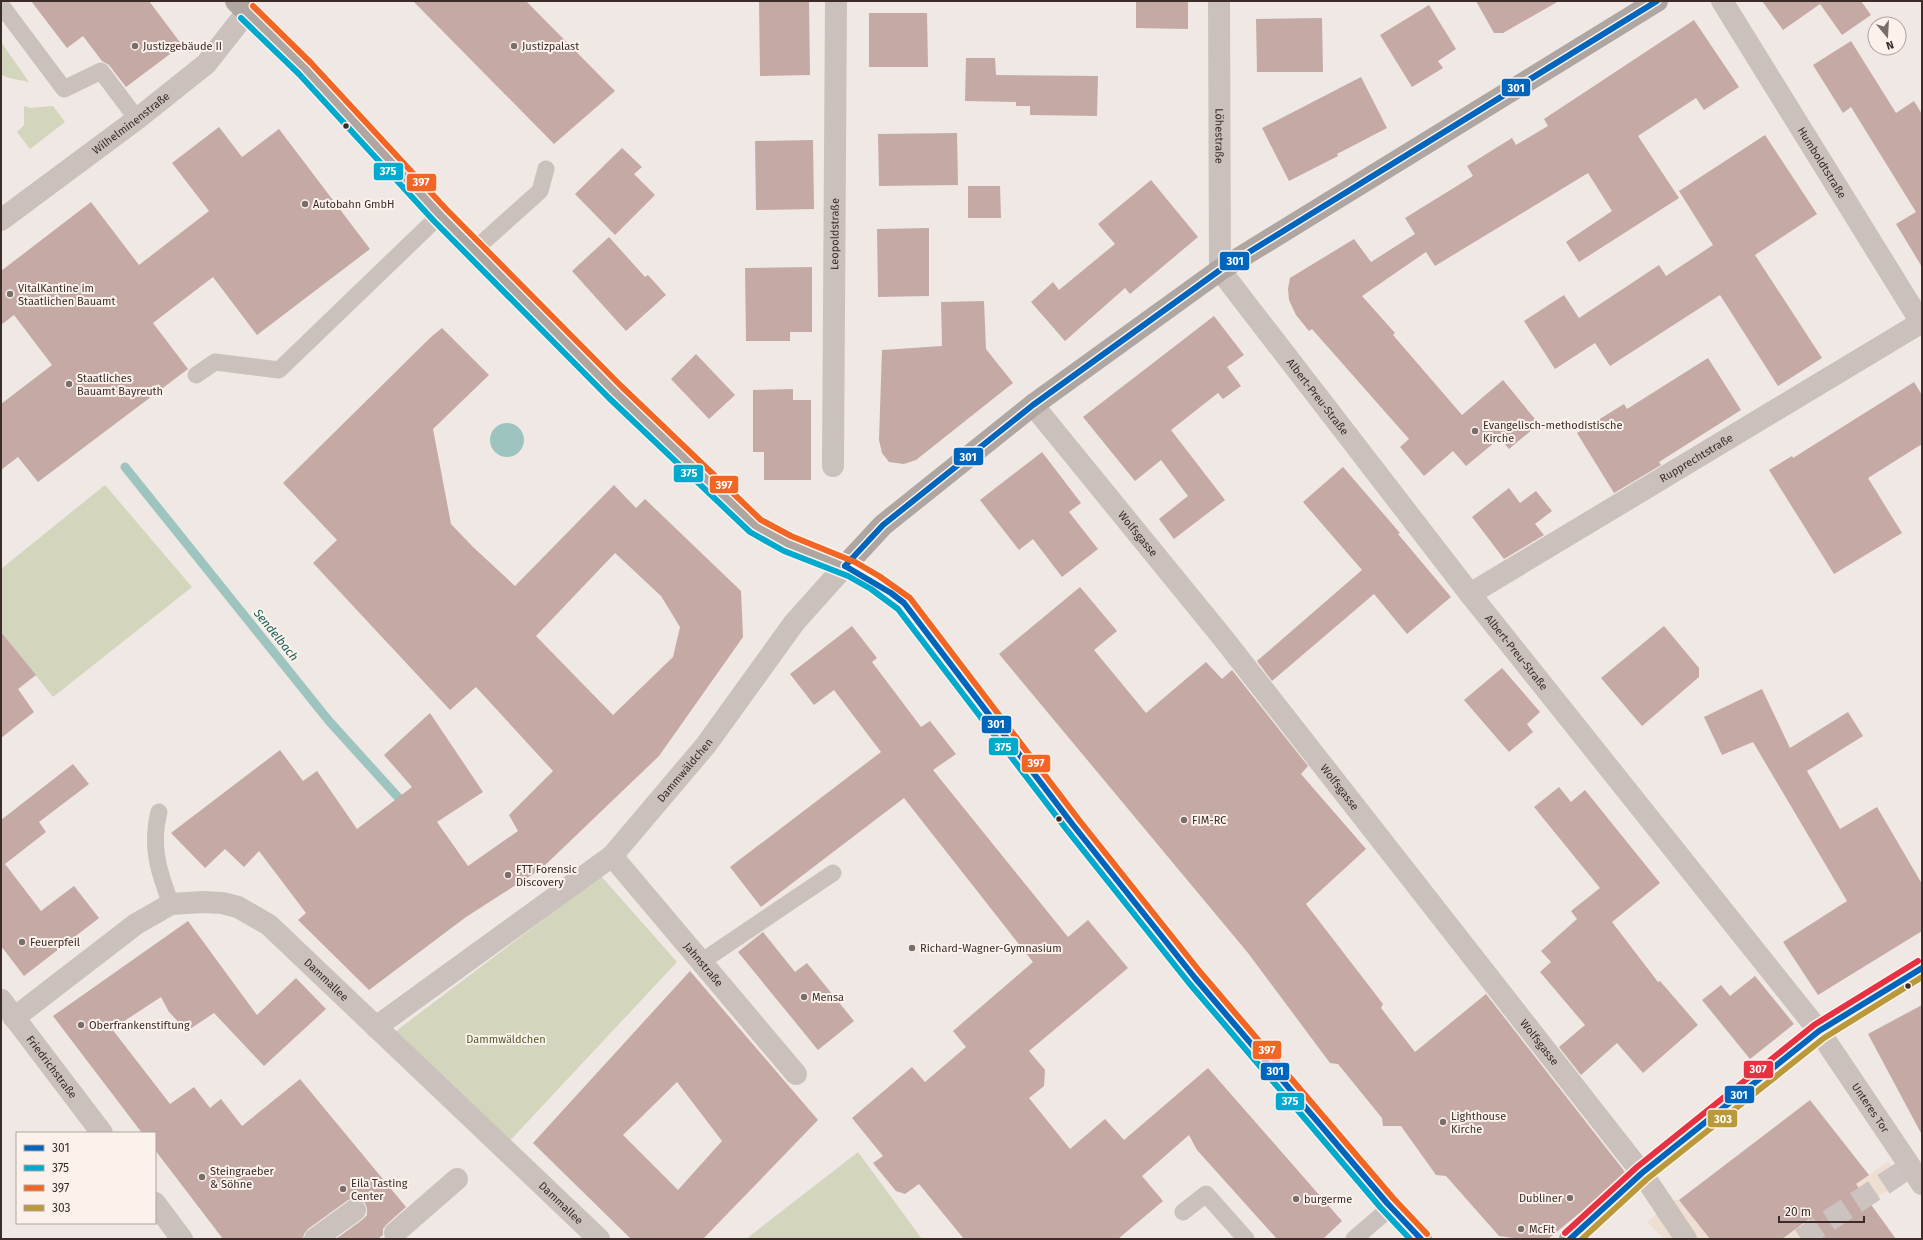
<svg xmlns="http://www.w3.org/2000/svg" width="1923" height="1240" viewBox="0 0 1923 1240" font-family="'Fira Sans',sans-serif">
<rect width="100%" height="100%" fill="#f0e8e4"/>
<g fill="#d4d5bd">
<polygon points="1,42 29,82 9,78 1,75"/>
<polygon points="24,106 30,108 53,106 65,122 30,149 17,132 24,125"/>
<polygon points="105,485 192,587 53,697 1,632 1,569"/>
<polygon points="601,876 677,962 506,1145 396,1031"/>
<polygon points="858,1152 922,1239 746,1239"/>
</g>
<g fill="#efded2">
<polygon points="1888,1161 1902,1184 1868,1201 1821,1235 1819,1239 1782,1239"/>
<polygon points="1674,1200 1679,1200 1710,1239 1664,1239 1647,1222"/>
</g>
<circle fill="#9dc4bf" cx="507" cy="440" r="17"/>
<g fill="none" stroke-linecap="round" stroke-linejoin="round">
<polyline stroke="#9dc4bf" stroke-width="9" points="125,467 329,721 406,806"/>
</g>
<g fill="#c5a9a4" fill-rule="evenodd">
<polygon points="31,1 149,1 182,45 126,87 109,65 102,61 83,36 67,48"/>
<polygon points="413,1 526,1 615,91 554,144"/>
<polygon points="759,1 809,1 810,75 760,76"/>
<polygon points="1136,1 1188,1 1188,29 1136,28"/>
<polygon points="1476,1 1559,1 1503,33 1494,33"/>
<polygon points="1762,1 1861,1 1871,15 1842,35 1820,4 1783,30"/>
<polygon points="1429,5 1456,49 1438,61 1443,68 1412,87 1380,35"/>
<polygon points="869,13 927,13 928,67 869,67"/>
<polygon points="1322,18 1323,72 1257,72 1256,19"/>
<polygon points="1694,20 1739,87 1704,110 1696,98 1638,136 1679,198 1579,262 1566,242 1612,211 1588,173 1435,266 1426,252 1362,296 1395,333 1393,335 1462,415 1503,380 1539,424 1509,449 1500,438 1466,466 1453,451 1424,476 1400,447 1409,439 1312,329 1309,331 1296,315 1289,300 1288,289 1290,278 1354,239 1371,262 1415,234 1405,218 1473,176 1467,166 1512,138 1516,145 1548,126 1544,119"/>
<polygon points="1851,41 1896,113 1914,101 1922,114 1922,267 1896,224 1916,212 1851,107 1843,113 1813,65"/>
<polygon points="966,58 995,58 996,75 1098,76 1097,116 1030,115 1030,106 1016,106 1016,102 965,101"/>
<polygon points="1361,77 1387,128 1337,154 1338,156 1289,181 1262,128"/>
<polygon points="219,127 242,157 279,129 370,249 257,335 213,277 153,323 188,369 38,482 18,457 1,470 1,404 52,365 14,315 1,325 1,271 91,202 139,265 209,211 172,163"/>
<polygon points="957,133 958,185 879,186 878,134"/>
<polygon points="1765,135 1817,214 1755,255 1822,358 1778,386 1720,295 1610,366 1595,343 1555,369 1524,321 1564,295 1579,318 1659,265 1666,276 1713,245 1679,191"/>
<polygon points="813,140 814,209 756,210 755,141"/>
<polygon points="622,148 642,167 634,174 655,195 615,235 575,194"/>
<polygon points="1151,180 1198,237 1130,294 1125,288 1065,341 1031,302 1053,282 1059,290 1115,244 1098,224"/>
<polygon points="968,186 1000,186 1001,218 968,218"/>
<polygon points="929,228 929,296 878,297 877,229"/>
<polygon points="609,237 645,277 648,275 666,295 626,331 572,271"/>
<polygon points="812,267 812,332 790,332 790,341 746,341 745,268"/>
<polygon points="984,301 986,349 1013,383 916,460 904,464 889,462 882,453 879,440 882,350 942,346 941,302"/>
<polygon points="1214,316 1244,355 1227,367 1241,386 1223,399 1218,393 1171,430 1225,500 1174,539 1159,519 1188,496 1161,460 1135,481 1083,417"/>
<path d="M442,328L489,375L433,429L451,524L473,547L515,586L614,485L636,508L645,499L741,591L743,637L659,756L541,869L466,917L369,990L298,920L306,913L259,851L244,867L225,849L205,868L171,833L280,750L303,781L317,771L357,829L412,787L384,755L430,713L483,792L437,822L468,866L518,831L509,815L553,771L476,687L450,710L313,563L337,540L283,483L431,337ZM615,553L661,596L680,627L673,657L613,715L536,636Z"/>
<polygon points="696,354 735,395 709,419 671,379"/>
<polygon points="1708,358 1741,410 1659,462 1661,465 1614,493 1577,433 1624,404 1627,409"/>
<polygon points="1914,382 1922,395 1922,444 1868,478 1902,533 1834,574 1769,470 1792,456 1793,458"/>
<polygon points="793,389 793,400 811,400 811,480 764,480 764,452 753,452 753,390"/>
<polygon points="1042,452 1081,503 1069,512 1098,549 1062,577 1033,539 1019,550 980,500"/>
<polygon points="1343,467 1400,533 1398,534 1451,597 1407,634 1374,594 1272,681 1257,661 1362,570 1303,502"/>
<polygon points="1509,488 1520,503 1536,491 1552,511 1535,524 1544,535 1504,559 1472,517"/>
<polygon points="1080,587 1117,631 1094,650 1146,713 1206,662 1222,679 1232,670 1308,766 1301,774 1366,849 1306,904 1383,1004 1381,1008 1415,1052 1486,994 1625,1172 1582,1211 1548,1239 1521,1239 1499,1236 1446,1176 1436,1175 1401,1126 1383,1126 1382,1118 1338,1064 1330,1063 1248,953 999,654"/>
<polygon points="852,626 877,658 872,662 921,727 930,721 956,754 933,770 1068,937 1088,920 1128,968 1029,1051 1045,1070 1044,1086 1029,1098 1070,1149 1105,1119 1124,1140 1208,1068 1342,1221 1323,1239 1277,1239 1197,1150 1189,1135 1142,1176 1163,1201 1118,1239 964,1239 919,1184 905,1194 896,1191 873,1163 883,1156 852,1118 912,1067 925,1082 966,1047 953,1031 1033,962 904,798 761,907 730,867 881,752 834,690 814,705 790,674"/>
<polygon points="1664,626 1699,668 1699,677 1642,726 1601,678"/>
<polygon points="1,632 36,675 18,689 34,712 1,738"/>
<polygon points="1502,668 1540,712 1527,724 1533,732 1509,752 1464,700"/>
<polygon points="1762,689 1790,748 1848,712 1863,736 1807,771 1840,829 1877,807 1922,884 1922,931 1818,995 1783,942 1847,901 1753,742 1722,755 1704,717"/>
<polygon points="73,764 89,784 39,822 46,832 5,864 41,911 74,886 99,918 24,976 1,946 1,820"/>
<polygon points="1559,787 1571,802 1585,790 1660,883 1612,922 1658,982 1660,981 1698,1025 1643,1073 1617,1043 1581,1075 1559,1047 1585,1025 1540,972 1551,962 1541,951 1577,919 1571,911 1600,888 1534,807"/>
<polygon points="188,921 257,1015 296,978 326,1009 264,1066 214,1013 187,1031 169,1012 161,997 112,1029 170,1104 194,1087 210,1108 221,1099 242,1126 300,1079 406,1207 387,1224 383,1229 383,1235 378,1239 336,1239 362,1220 367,1215 367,1208 365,1203 360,1199 354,1198 348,1200 308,1229 304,1234 303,1239 223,1239 155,1150 155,1133 142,1133 53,1016"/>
<polygon points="763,932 795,972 807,963 854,1021 818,1050 738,952"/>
<path d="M690,971L818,1120L703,1239H631L533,1143ZM677,1082L722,1141L678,1190L623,1135Z"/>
<polygon points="1755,976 1794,1024 1750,1059 1702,1000 1721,985 1730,996"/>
<polygon points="1922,1005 1922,1135 1868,1034"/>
<polygon points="1810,1100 1869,1175 1856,1184 1896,1239 1823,1239 1809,1219 1782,1239 1710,1239 1679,1200"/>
</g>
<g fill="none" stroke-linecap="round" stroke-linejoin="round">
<polyline stroke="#ccc2bf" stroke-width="22" stroke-dasharray="22 11" stroke-linecap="butt" points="1801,1239 1911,1166"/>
<g stroke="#cac1bc" stroke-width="17">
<polyline points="1,5 64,89 101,71 137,119"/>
<polyline points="474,250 540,191 546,169"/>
<polyline points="196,375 215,362 279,370 440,215"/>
<path d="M159,812C150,846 159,873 171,904"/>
<polyline points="701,962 833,873"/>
<polyline points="1183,1212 1206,1194 1246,1239"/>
<polyline points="1354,1239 1391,1207"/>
</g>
<g stroke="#cac1bc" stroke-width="22">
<path id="s1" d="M1219,1L1220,270L1470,594L1819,1031L1922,1184"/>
<path id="s2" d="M1722,1L1922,324"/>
<path id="s3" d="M1,220L137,119L206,64L247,12"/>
<path id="s4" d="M1033,405L1223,638L1642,1173L1686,1239"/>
<path id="s5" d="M833,466L836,1"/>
<path id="s6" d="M1470,594L1922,322"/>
<path id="s7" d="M612,856L796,1074"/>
<path id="s8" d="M1,1000L102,1133"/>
<path id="s9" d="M14,1018L136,924L171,904L203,902L222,903L238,907L269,925L599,1239"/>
<path id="s10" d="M376,1027L612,856L706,745L794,623L845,566"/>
<polyline points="155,1203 182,1239"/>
<polyline points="395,1233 457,1179"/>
<polyline points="315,1239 355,1210"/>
</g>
<g stroke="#afa5a1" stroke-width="22">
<path d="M236,1L305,68L440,215L615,392L756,526C782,545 814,553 843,565C865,575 886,589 904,603L1073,825L1195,978L1387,1203L1421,1239"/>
<polyline points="845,566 883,525 1033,405 1220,270 1657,1"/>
<polyline points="1570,1239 1642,1173 1819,1031 1922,968"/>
</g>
<defs>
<g id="bus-1">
<polyline points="845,566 883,525 1033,405 1220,270 1657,1"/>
<polyline points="845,566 891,593 904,603 1073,825 1195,978 1387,1203 1421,1239"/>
<polyline points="1570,1239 1642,1173 1819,1031 1922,968"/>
</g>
<polyline id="bus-2" points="241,18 299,74 434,221 609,398 750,532 784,551 848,576 871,589 898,609 1067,830 1189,983 1381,1208 1410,1239"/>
<polyline id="bus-3" points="253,6 311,63 446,209 621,386 761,520 791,536 855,562 879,576 910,598 1079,820 1201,973 1393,1198 1427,1234"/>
<polyline id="bus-4" points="1582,1239 1647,1179 1824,1038 1922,977"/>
<polyline id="bus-5" points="1565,1233 1637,1167 1814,1025 1918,961"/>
</defs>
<use href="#bus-1" stroke="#fcf2ec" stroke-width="9"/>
<use href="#bus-2" stroke="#fcf2ec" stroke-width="9"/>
<use href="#bus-3" stroke="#fcf2ec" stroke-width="9"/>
<use href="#bus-4" stroke="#fcf2ec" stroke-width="9"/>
<use href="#bus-5" stroke="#fcf2ec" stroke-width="9"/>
<use href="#bus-1" stroke="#0065bd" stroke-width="6"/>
<use href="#bus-2" stroke="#00a9ce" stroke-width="6"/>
<use href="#bus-3" stroke="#f26522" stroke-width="6"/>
<use href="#bus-4" stroke="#ba993b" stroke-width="6"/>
<use href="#bus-5" stroke="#e63143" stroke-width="6"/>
</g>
<g fill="#7a6e6a" stroke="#fcf2ec" stroke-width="1.5">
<circle cx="135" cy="46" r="4"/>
<circle cx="514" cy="46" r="4"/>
<circle cx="305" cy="204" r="4"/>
<circle cx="10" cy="294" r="4"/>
<circle cx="69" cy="384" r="4"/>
<circle cx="1475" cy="431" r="4"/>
<circle cx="1184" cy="820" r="4"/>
<circle cx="508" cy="875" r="4"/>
<circle cx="22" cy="942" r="4"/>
<circle cx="912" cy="948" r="4"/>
<circle cx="804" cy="997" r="4"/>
<circle cx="81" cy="1025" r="4"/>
<circle cx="1443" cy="1122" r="4"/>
<circle cx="202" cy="1177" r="4"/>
<circle cx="343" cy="1189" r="4"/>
<circle cx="1570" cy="1198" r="4"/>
<circle cx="1296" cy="1199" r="4"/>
<circle cx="1521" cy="1229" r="4"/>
</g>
<g fill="#3b2c29" stroke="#fcf2ec" stroke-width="1.5">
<circle cx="346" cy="126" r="3.5"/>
<circle cx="1059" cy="819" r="3.5"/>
<circle cx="1908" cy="986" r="3.5"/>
</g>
<g text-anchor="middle" stroke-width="4" stroke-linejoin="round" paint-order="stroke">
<g font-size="11" fill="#3b2c29" stroke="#fcf2ec" text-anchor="start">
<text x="143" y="50">Justizgebäude II</text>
<text x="522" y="50">Justizpalast</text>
<text x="313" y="208">Autobahn GmbH</text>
<text x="18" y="292">VitalKantine im<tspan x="18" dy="13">Staatlichen Bauamt</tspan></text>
<text x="77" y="382">Staatliches<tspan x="77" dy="13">Bauamt Bayreuth</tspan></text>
<text x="1483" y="429">Evangelisch-methodistische<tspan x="1483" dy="13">Kirche</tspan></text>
<text x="1192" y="824">FIM-RC</text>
<text x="516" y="873">FTT Forensic<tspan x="516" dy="13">Discovery</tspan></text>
<text x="30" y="946">Feuerpfeil</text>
<text x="920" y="952">Richard-Wagner-Gymnasium</text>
<text x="812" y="1001">Mensa</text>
<text x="89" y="1029">Oberfrankenstiftung</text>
<text x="1451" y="1120">Lighthouse<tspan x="1451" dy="13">Kirche</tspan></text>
<text x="210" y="1175">Steingraeber<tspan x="210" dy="13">&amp; Söhne</tspan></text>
<text x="351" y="1187">Eila Tasting<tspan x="351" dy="13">Center</tspan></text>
<text x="1562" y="1202" text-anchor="end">Dubliner</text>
<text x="1304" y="1203">burgerme</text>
<text x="1529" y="1233">McFit</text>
</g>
<g font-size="11" fill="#3b2c29" stroke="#fcf2ec">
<text dy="4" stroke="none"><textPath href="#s3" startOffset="162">Wilhelminenstraße</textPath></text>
<text dy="4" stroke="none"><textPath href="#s1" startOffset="135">Löhestraße</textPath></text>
<text dy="4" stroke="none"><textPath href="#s2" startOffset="190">Humboldtstraße</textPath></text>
<text dy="4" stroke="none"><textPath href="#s5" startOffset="232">Leopoldstraße</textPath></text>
<text dy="4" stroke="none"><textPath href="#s1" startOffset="429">Albert-Preu-Straße</textPath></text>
<text dy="4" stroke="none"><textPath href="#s6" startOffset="264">Rupprechtstraße</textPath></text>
<text dy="4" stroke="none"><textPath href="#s4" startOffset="166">Wolfsgasse</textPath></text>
<text dy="4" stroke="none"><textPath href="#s1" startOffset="753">Albert-Preu-Straße</textPath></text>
<text dy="4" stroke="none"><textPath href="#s10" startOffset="404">Dammwäldchen</textPath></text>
<text dy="4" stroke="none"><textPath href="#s4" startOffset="490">Wolfsgasse</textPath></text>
<text dy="4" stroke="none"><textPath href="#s7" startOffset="142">Jahnstraße</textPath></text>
<text dy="4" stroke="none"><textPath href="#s9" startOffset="377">Dammallee</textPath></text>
<text dy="4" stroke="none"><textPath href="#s4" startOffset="814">Wolfsgasse</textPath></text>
<text dy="4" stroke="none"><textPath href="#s8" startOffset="84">Friedrichstraße</textPath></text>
<text dy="4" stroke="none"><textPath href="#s1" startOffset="1330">Unteres Tor</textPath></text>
<text dy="4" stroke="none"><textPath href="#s9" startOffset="701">Dammallee</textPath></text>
</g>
<g font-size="11" fill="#515c2a" stroke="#fcf2ec">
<text x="506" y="1043">Dammwäldchen</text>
</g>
<g font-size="12" font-style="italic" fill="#1a615c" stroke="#fcf2ec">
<text transform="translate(276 635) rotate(51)" y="4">Sendelbach</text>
</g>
</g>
<g stroke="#fcf2ec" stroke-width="1.5">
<rect x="1501" y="78" width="30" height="19" rx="4" fill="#0065bd"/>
<rect x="373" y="162" width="31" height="19" rx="4" fill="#00a9ce"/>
<rect x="406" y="173" width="31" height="19" rx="4" fill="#f26522"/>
<rect x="1219" y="251" width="31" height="20" rx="4" fill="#0065bd"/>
<rect x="953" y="447" width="31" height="19" rx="4" fill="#0065bd"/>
<rect x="673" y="464" width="31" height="19" rx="4" fill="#00a9ce"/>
<rect x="709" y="475" width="30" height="19" rx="4" fill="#f26522"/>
<rect x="981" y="715" width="31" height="19" rx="4" fill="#0065bd"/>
<rect x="988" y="737" width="31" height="19" rx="4" fill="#00a9ce"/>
<rect x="1021" y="754" width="30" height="19" rx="4" fill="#f26522"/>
<rect x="1252" y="1040" width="30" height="20" rx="4" fill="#f26522"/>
<rect x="1743" y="1060" width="31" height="19" rx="4" fill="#e63143"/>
<rect x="1260" y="1062" width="30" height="19" rx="4" fill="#0065bd"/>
<rect x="1724" y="1085" width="31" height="19" rx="4" fill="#0065bd"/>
<rect x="1275" y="1092" width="30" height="19" rx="4" fill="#00a9ce"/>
<rect x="1707" y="1109" width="31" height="19" rx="4" fill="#ba993b"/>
</g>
<g font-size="11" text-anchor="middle" font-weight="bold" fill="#fff">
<text x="1516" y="92">301</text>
<text x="388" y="175">375</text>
<text x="421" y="186">397</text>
<text x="1235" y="265">301</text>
<text x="968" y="461">301</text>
<text x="689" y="477">375</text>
<text x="724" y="489">397</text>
<text x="996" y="728">301</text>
<text x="1003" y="751">375</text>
<text x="1036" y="767">397</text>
<text x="1267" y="1054">397</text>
<text x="1758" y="1073">307</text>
<text x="1275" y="1075">301</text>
<text x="1739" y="1099">301</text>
<text x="1290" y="1105">375</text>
<text x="1723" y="1123">303</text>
</g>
<rect width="1923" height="1240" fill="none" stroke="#3b2c29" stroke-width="4"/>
<rect x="16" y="1132" width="140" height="92" fill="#fcf2ec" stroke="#afa39e"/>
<rect x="24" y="1145" width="20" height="6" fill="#0065bd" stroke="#afa39e"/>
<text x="52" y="1152" font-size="12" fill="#3b2c29">301</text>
<rect x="24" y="1165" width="20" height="6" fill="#00a9ce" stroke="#afa39e"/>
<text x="52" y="1172" font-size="12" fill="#3b2c29">375</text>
<rect x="24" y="1185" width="20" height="6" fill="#f26522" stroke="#afa39e"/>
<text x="52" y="1192" font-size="12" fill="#3b2c29">397</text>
<rect x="24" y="1205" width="20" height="6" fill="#ba993b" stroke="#afa39e"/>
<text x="52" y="1212" font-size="12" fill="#3b2c29">303</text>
<g transform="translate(1887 36) rotate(162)"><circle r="19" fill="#fcf2ec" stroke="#afa39e"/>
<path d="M0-3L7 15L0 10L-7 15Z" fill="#7a6e6a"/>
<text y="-6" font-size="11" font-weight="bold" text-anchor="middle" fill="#3b2c29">N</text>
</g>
<path d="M1779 1216v6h85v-6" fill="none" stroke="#3b2c29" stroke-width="2"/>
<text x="1785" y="1216" font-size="12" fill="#3b2c29" stroke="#fcf2ec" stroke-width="3" paint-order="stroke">20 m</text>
</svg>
